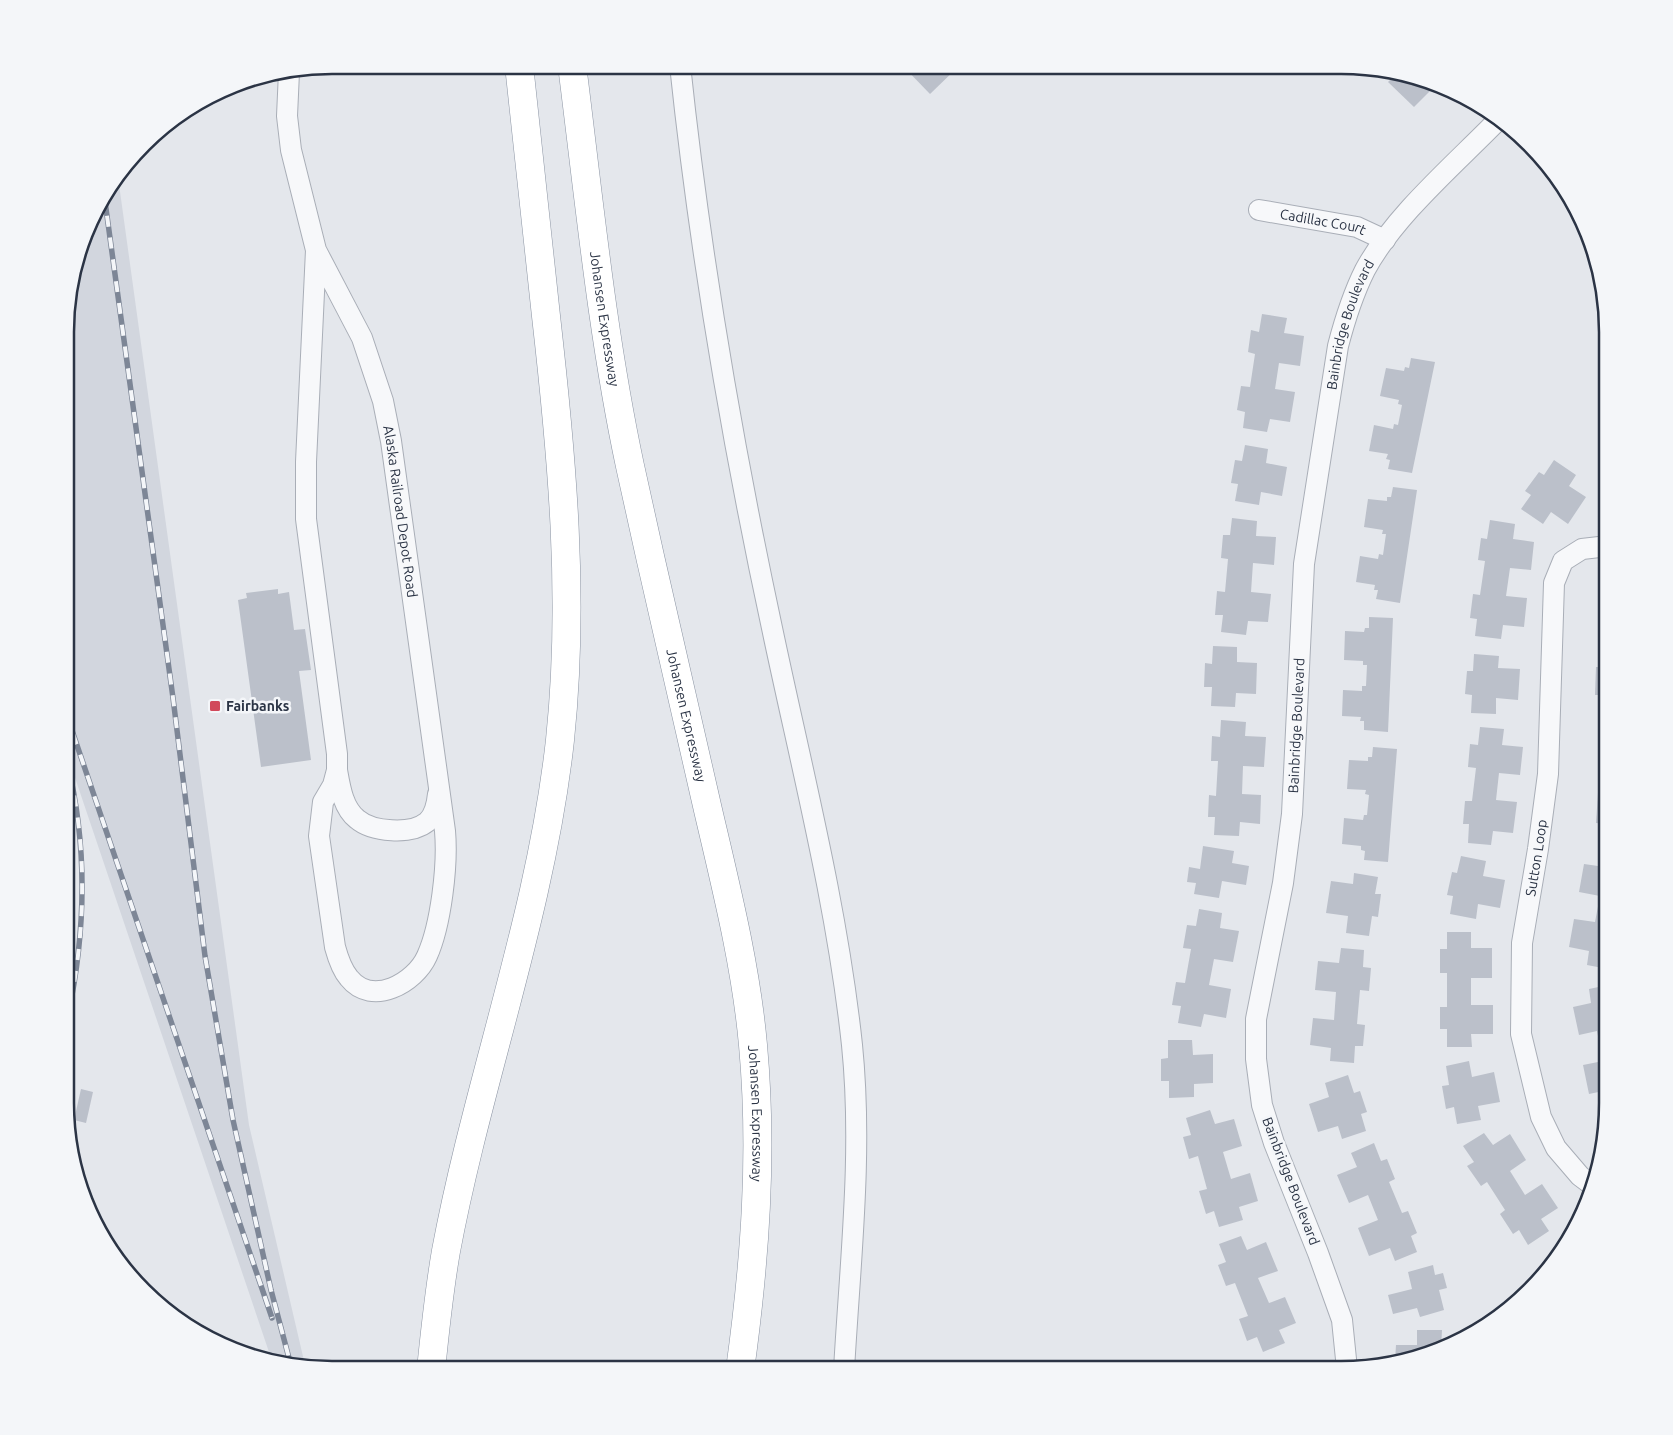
<svg xmlns="http://www.w3.org/2000/svg" width="1673" height="1435" viewBox="0 0 1673 1435" font-family="Ubuntu,sans-serif">
<rect width="100%" height="100%" fill="#e4e7ec"/>
<polygon fill="#d2d6de" points="118,177 249,1125 305,1365 271,1358 66,751 67,296 101,198"/>
<g fill="#bbc0ca">
<polygon points="902,65 960,65 930,94"/>
<polygon points="1396,74 1422,80 1437,84 1414,107 1388,82"/>
<polygon points="1262,314 1287,318 1284,333 1304,336 1300,366 1279,363 1275,389 1295,392 1290,422 1270,419 1267,432 1243,428 1245,412 1237,410 1241,386 1250,387 1255,354 1248,352 1251,330 1259,332"/>
<polygon points="1411,358 1435,362 1412,473 1388,469 1390,460 1386,459 1388,454 1369,451 1374,425 1393,429 1394,424 1398,425 1402,405 1398,404 1399,400 1380,396 1386,368 1404,371 1405,367 1409,368"/>
<polygon points="1245,445 1268,449 1266,463 1287,467 1282,496 1261,492 1259,505 1235,501 1238,484 1231,483 1235,460 1242,461"/>
<polygon points="1554,460 1576,475 1569,486 1586,497 1568,524 1551,512 1543,524 1521,509 1531,495 1525,491 1539,472 1544,475"/>
<polygon points="1393,487 1417,490 1400,603 1376,599 1378,590 1374,590 1375,585 1356,582 1360,556 1378,559 1379,554 1383,555 1386,534 1382,534 1383,530 1364,527 1368,499 1387,501 1387,497 1391,497"/>
<polygon points="1232,518 1257,521 1256,536 1276,537 1274,565 1253,563 1251,592 1271,594 1268,622 1248,621 1246,635 1221,632 1223,615 1215,615 1217,591 1225,592 1228,559 1221,558 1223,535 1230,535"/>
<polygon points="1490,520 1515,524 1513,539 1534,542 1531,570 1510,568 1506,596 1527,598 1524,627 1503,625 1501,639 1475,636 1477,619 1470,618 1473,594 1480,595 1485,561 1478,560 1481,538 1487,539"/>
<polygon points="278,589 278,594 289,592 294,630 305,629 311,670 299,671 311,760 261,767 238,600 247,598 246,593"/>
<polygon points="1599,610 1608,610 1608,639 1598,638"/>
<polygon points="1369,617 1393,618 1388,732 1364,730 1364,721 1360,721 1361,717 1342,716 1343,690 1362,691 1362,686 1366,686 1367,665 1363,665 1363,661 1344,660 1345,631 1364,632 1365,628 1369,628"/>
<polygon points="1213,646 1237,647 1237,662 1257,663 1256,694 1236,693 1235,707 1211,706 1212,687 1204,687 1205,663 1212,664"/>
<polygon points="1474,654 1499,656 1498,668 1520,669 1518,700 1496,698 1496,714 1471,713 1472,695 1465,694 1467,671 1473,671"/>
<polygon points="1596,667 1608,667 1608,695 1595,695"/>
<polygon points="1221,720 1246,722 1245,736 1266,737 1264,767 1243,766 1242,794 1261,795 1260,824 1240,822 1239,836 1214,835 1215,817 1208,817 1209,795 1216,796 1218,761 1211,761 1212,736 1220,737"/>
<polygon points="1480,727 1504,729 1502,745 1523,747 1520,775 1499,773 1496,800 1517,802 1513,833 1493,831 1491,845 1468,843 1469,824 1463,824 1465,801 1472,801 1476,768 1468,767 1470,744 1478,745"/>
<polygon points="1602,735 1608,736 1608,767 1600,766"/>
<polygon points="1373,747 1397,749 1388,862 1364,860 1365,851 1361,850 1361,846 1342,844 1344,818 1363,820 1364,815 1367,815 1369,795 1365,794 1366,790 1347,789 1349,760 1368,761 1368,757 1372,757"/>
<polygon points="1598,793 1608,794 1608,824 1596,823"/>
<polygon points="1203,846 1234,851 1232,863 1249,866 1246,885 1222,881 1219,898 1194,894 1196,883 1187,882 1189,867 1200,869"/>
<polygon points="1461,856 1486,861 1483,876 1505,880 1500,908 1478,904 1476,919 1450,914 1453,896 1447,895 1452,872 1457,873"/>
<polygon points="1608,858 1608,969 1587,965 1589,951 1569,947 1574,919 1595,922 1600,896 1579,892 1584,864 1605,867"/>
<polygon points="1354,873 1378,877 1375,894 1381,894 1378,917 1372,916 1369,936 1346,933 1348,916 1326,913 1331,881 1353,884"/>
<polygon points="1199,909 1222,913 1220,928 1239,931 1233,962 1214,959 1209,985 1231,989 1226,1018 1204,1014 1201,1027 1178,1023 1181,1006 1172,1005 1176,982 1185,983 1191,949 1183,948 1187,925 1196,926"/>
<polygon points="1447,932 1471,932 1471,948 1492,948 1492,978 1471,978 1471,1005 1493,1005 1493,1034 1471,1034 1472,1047 1447,1047 1447,1029 1440,1029 1440,1007 1447,1007 1447,973 1440,973 1440,949 1447,949"/>
<polygon points="1341,948 1364,950 1363,967 1371,968 1369,991 1360,990 1357,1024 1365,1025 1363,1046 1355,1046 1354,1063 1330,1061 1331,1048 1310,1045 1313,1018 1334,1020 1336,992 1315,990 1318,961 1339,963"/>
<polygon points="1608,985 1608,1090 1589,1094 1583,1065 1603,1061 1597,1031 1579,1035 1573,1007 1591,1003 1589,989"/>
<polygon points="1168,1040 1192,1040 1193,1055 1213,1054 1213,1083 1194,1084 1194,1097 1169,1098 1169,1081 1161,1081 1161,1059 1168,1058"/>
<polygon points="1469,1061 1472,1077 1494,1072 1500,1102 1478,1106 1481,1120 1457,1124 1454,1107 1446,1109 1442,1086 1449,1085 1446,1066"/>
<polygon points="1348,1075 1354,1093 1360,1091 1367,1112 1361,1114 1366,1131 1342,1139 1338,1126 1318,1132 1309,1104 1329,1097 1325,1083"/>
<polygon points="81,1089 93,1092 86,1123 74,1120"/>
<polygon points="1210,1110 1215,1124 1234,1119 1242,1146 1223,1152 1231,1179 1250,1173 1258,1201 1239,1207 1243,1220 1219,1227 1214,1211 1206,1214 1199,1191 1207,1189 1198,1156 1189,1159 1183,1137 1191,1135 1186,1118"/>
<polygon points="1484,1133 1493,1145 1510,1134 1526,1160 1510,1171 1525,1195 1542,1184 1558,1208 1541,1219 1549,1231 1528,1245 1519,1230 1513,1234 1500,1214 1505,1210 1487,1182 1481,1186 1467,1166 1474,1162 1463,1146"/>
<polygon points="1374,1143 1381,1161 1387,1159 1395,1179 1389,1182 1402,1213 1408,1211 1417,1233 1411,1236 1417,1252 1395,1261 1390,1248 1369,1256 1358,1228 1378,1220 1368,1195 1349,1203 1337,1175 1357,1167 1351,1153"/>
<polygon points="1241,1236 1247,1250 1266,1242 1278,1271 1258,1278 1269,1303 1285,1297 1296,1323 1279,1330 1285,1343 1263,1352 1257,1337 1247,1341 1239,1319 1248,1316 1235,1283 1226,1286 1218,1265 1226,1262 1219,1244"/>
<polygon points="1433,1265 1435,1275 1443,1273 1447,1288 1439,1290 1444,1310 1420,1317 1417,1308 1393,1314 1388,1295 1412,1289 1408,1272"/>
<polygon points="1417,1330 1442,1330 1441,1349 1445,1349 1395,1361 1396,1345 1417,1345"/>
<polygon points="1264,1365 1288,1365 1288,1369 1263,1369"/>
</g>
<g fill="none" stroke-linecap="round" stroke-linejoin="round">
<defs>
<g id="street">
<path d="M680,65C700,254 732,442 772,628C801,766 837,904 852,1045C863,1152 850,1262 844,1370"/>
<path id="s1" d="M289,72L287,116L291,150L316,250L362,338L383,401L391,441L445,831C448,865 441,925 427,956C415,983 372,1007 349,978C342,970 338,958 335,947L319,836L323,802L333,785L337,770V754L306,519V462L316,250"/>
<path id="s2" d="M1259,210L1357,227L1385,240"/>
<path d="M337,770C340,787 343,808 357,819C372,832 411,835 427,822C435,815 437,804 438,794"/>
<path id="s3" d="M1592,1185L1580,1176L1556,1148L1541,1117L1521,1034L1522,943L1538,849L1548,774L1554,583L1563,561L1582,549L1608,546"/>
<path id="s4" d="M1347,1369L1342,1320L1318,1253L1274,1143L1262,1105L1256,1059V1019L1283,883L1292,814L1304,564L1338,346C1345,319 1353,294 1365,270C1394,216 1454,165 1497,121"/>
</g>
<g id="highway">
<path id="s5" d="M572,65C589,199 602,335 630,466C655,581 682,696 708,810C726,887 746,966 753,1045C763,1154 755,1261 740,1370"/>
<path d="M431,1370C435,1330 439,1291 446,1251C478,1080 541,914 560,740C575,598 562,457 546,316C537,232 528,149 519,65"/>
</g>
</defs>
<use href="#street" stroke="#a9aeb7" stroke-width="22"/>
<use href="#highway" stroke="#8b94a3" stroke-width="29"/>
<use href="#street" stroke="#f7f8fa" stroke-width="20"/>
<use href="#highway" stroke="#fff" stroke-width="28"/>
<defs>
<g id="rail">
<polyline points="104,194 173,698 205,956 233,1120 271,1290 290,1362"/>
<polyline points="66,713 272,1318"/>
<path d="M66,1025C86,936 89,847 66,758"/>
</g>
</defs>
<use href="#rail" stroke="#7d8696" stroke-width="5.5"/>
<use href="#rail" stroke="#f4f6f9" stroke-width="4" stroke-dasharray="11" stroke-linecap="butt"/>
</g>
<rect fill="#d1495b" stroke="#f4f6f9" stroke-width="2" x="209" y="700" width="12" height="12" rx="2.5"/>
<g text-anchor="middle" stroke-width="5" stroke-linejoin="round" paint-order="stroke">
<g font-size="14" fill="#2b3445" stroke="#f4f6f9">
<text dy="5" stroke="none"><textPath href="#s2" startOffset="65">Cadillac Court</textPath></text>
<text dy="5" stroke="none"><textPath href="#s5" startOffset="256">Johansen Expressway</textPath></text>
<text dy="5" stroke="none"><textPath href="#s4" startOffset="1068">Bainbridge Boulevard</textPath></text>
<text dy="5" stroke="none"><textPath href="#s1" startOffset="459">Alaska Railroad Depot Road</textPath></text>
<text dy="5" stroke="none"><textPath href="#s5" startOffset="661">Johansen Expressway</textPath></text>
<text dy="5" stroke="none"><textPath href="#s4" startOffset="662">Bainbridge Boulevard</textPath></text>
<text dy="5" stroke="none"><textPath href="#s3" startOffset="349">Sutton Loop</textPath></text>
<text dy="5" stroke="none"><textPath href="#s5" startOffset="1066">Johansen Expressway</textPath></text>
<text transform="translate(1291 1181) rotate(69)" y="5">Bainbridge Boulevard</text>
</g>
<g font-size="14" font-weight="bold" fill="#2b3445" stroke="#f4f6f9" text-anchor="start">
<text x="226" y="711">Fairbanks</text>
</g>
</g>
<path d="M0 0H1673V1435H0ZM332 74H1341A258 258 0 0 1 1599 332V1103A258 258 0 0 1 1341 1361H332A258 258 0 0 1 74 1103V332A258 258 0 0 1 332 74Z" fill="#f4f6f9" fill-rule="evenodd"/>
<path fill="none" stroke="#2b3445" stroke-width="2.5" d="M332 74H1341A258 258 0 0 1 1599 332V1103A258 258 0 0 1 1341 1361H332A258 258 0 0 1 74 1103V332A258 258 0 0 1 332 74Z"/>
</svg>
